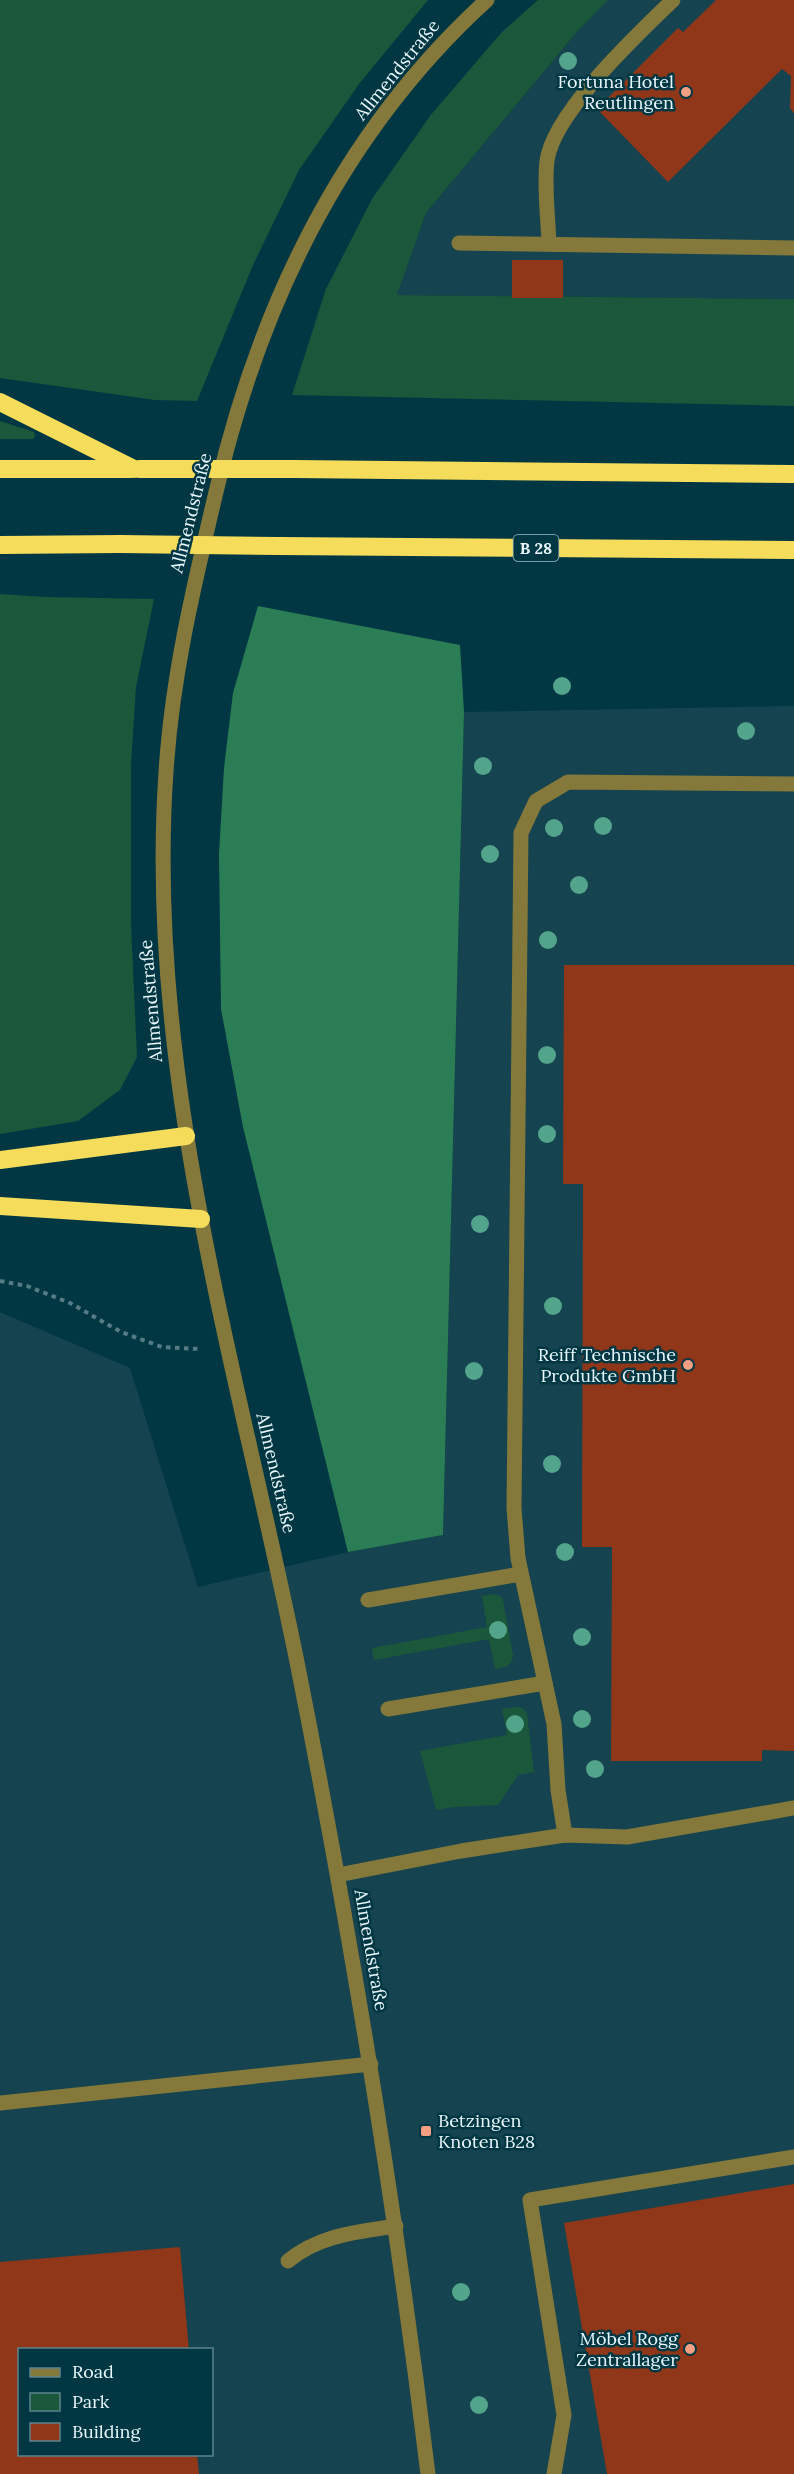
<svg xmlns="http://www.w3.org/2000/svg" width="794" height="2474" viewBox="0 0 794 2474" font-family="Lora,serif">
<rect width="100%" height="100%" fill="#003743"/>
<g fill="#15434f" fill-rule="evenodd">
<polygon points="608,0 794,0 794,299 397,295 426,213 577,32"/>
<path d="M794,706V2474H0V1312L130,1368L198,1587L348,1552L443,1535L464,712ZM20,2350H212V2454H20Z"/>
</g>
<g fill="#1b573a">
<polygon points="0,0 428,0 359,84 299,170 253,265 197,401 155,400 0,378"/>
<polygon points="538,0 608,0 577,32 426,213 397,295 794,299 794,406 292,395 326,289 372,199 430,116 501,33"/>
<polygon points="0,421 34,432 35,436 33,439 0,439"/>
<polygon points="0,594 45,597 154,599 136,687 131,764 131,924 137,1057 120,1090 78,1121 0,1134"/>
<path d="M494,1594L500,1596L503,1600L513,1655C512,1667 505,1667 495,1669L489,1639L374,1660L372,1648L487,1627L482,1596Z"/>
<polygon points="516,1707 523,1708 527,1713 534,1772 518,1775 498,1805 453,1807 436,1810 420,1751 507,1735 502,1709"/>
</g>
<polygon fill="#2b7d55" points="258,606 460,645 464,712 443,1535 348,1552 243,1127 221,1009 219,854 224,768 233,693"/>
<g fill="#8f3718">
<polygon points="716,0 794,0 794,113 790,108 791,76 782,69 668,182 597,109 678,28 683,32"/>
<rect x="512" y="260" width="51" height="38"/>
<polygon points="564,965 794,965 794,1751 762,1750 762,1761 611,1761 612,1547 582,1547 583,1184 563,1184"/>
<polygon points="794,2184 794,2474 607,2474 564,2223"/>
<polygon points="180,2247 189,2350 20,2350 20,2454 197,2454 199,2474 0,2474 0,2262"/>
</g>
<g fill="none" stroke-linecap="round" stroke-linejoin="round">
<polyline stroke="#537c85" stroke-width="4" stroke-dasharray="4.5 4.5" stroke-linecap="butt" points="0,1281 27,1286 70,1303 121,1332 162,1347 200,1349"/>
<g stroke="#84783a" stroke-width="15">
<polyline points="459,243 794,248"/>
<path d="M549,243C548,217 544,187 547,161C553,113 638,34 673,0"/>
<polyline points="368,1600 521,1574"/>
<polyline points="388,1709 545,1683"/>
<polyline points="565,1835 558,1790 554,1724 518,1558 514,1508 521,833 536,801 568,782 794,784"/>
<polyline points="338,1875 461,1851 565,1835 627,1837 794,1808"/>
<polyline points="0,2103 371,2064"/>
<path d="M288,2261C319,2235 357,2232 396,2226"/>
<path d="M428,2474C395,2203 351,1935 298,1667C239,1372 145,1077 166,772C172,676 194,585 216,492C260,303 342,132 487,0"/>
<polyline points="554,2474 564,2415 530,2200 794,2157"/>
</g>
<g stroke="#f5dc5a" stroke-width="18">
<polyline points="0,402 134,469"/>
<polyline points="0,469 131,469"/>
<polyline points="294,469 794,474"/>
<polyline points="0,545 120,544"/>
<polyline points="278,546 794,550"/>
<polyline points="0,1160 186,1136"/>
<polyline points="0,1206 201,1219"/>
</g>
<g stroke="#f5dc5a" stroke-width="18">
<polyline points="139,469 294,469"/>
<polyline points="120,544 278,546"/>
</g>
</g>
<g fill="#52a48a">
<circle cx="568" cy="61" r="9"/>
<circle cx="562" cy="686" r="9"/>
<circle cx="746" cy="731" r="9"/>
<circle cx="483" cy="766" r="9"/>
<circle cx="603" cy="826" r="9"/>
<circle cx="554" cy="828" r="9"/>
<circle cx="490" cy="854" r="9"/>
<circle cx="579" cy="885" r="9"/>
<circle cx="548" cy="940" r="9"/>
<circle cx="547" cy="1055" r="9"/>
<circle cx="547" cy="1134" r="9"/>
<circle cx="480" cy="1224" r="9"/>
<circle cx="553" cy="1306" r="9"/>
<circle cx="474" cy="1371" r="9"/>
<circle cx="552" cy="1464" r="9"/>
<circle cx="565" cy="1552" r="9"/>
<circle cx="498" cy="1630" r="9"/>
<circle cx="582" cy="1637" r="9"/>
<circle cx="582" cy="1719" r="9"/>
<circle cx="515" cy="1724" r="9"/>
<circle cx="595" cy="1769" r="9"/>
<circle cx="461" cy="2292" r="9"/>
<circle cx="479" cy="2405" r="9"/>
</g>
<g fill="#f39f84" stroke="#003743" stroke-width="2">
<circle cx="686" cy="92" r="6"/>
<circle cx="688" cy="1365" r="6"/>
<rect x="420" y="2125" width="12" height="12" rx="3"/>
<circle cx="690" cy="2349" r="6"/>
</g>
<g text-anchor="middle" stroke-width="5" stroke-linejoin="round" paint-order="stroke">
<rect fill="#003743" stroke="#a3bec5" stroke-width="1.5" x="513.5" y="535" width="45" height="26" rx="4.5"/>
<g font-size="16" font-weight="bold" fill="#e9f8fd">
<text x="536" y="554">B 28</text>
</g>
<g font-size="18" fill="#e9f8fd" stroke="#003743">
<text transform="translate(397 70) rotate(-51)" y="6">Allmendstraße</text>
<text transform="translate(191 513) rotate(-76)" y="6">Allmendstraße</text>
<text transform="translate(151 1001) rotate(-95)" y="6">Allmendstraße</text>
<text transform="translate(276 1473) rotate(77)" y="6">Allmendstraße</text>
<text transform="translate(371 1950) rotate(80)" y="6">Allmendstraße</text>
</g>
<g font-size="18" fill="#e9f8fd" stroke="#003743" text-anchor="end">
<text x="674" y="88">Fortuna Hotel<tspan x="674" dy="21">Reutlingen</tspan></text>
<text x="676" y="1361">Reiff Technische<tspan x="676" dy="21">Produkte GmbH</tspan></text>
<text x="438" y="2127" text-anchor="start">Betzingen<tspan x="438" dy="21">Knoten B28</tspan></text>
<text x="678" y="2345">Möbel Rogg<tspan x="678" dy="21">Zentrallager</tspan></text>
</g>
</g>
<rect x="18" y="2348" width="195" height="108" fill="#003743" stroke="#5d848d" stroke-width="1.5"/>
<rect x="30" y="2368" width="30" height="9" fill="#84783a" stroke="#5d848d" stroke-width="1.5"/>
<text x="72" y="2378" font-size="18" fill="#e9f8fd">Road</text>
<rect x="30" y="2393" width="30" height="18" fill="#1b573a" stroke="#5d848d" stroke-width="1.5"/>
<text x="72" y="2408" font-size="18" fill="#e9f8fd">Park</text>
<rect x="30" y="2423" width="30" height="18" fill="#8f3718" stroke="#5d848d" stroke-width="1.5"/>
<text x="72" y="2438" font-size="18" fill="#e9f8fd">Building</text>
</svg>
